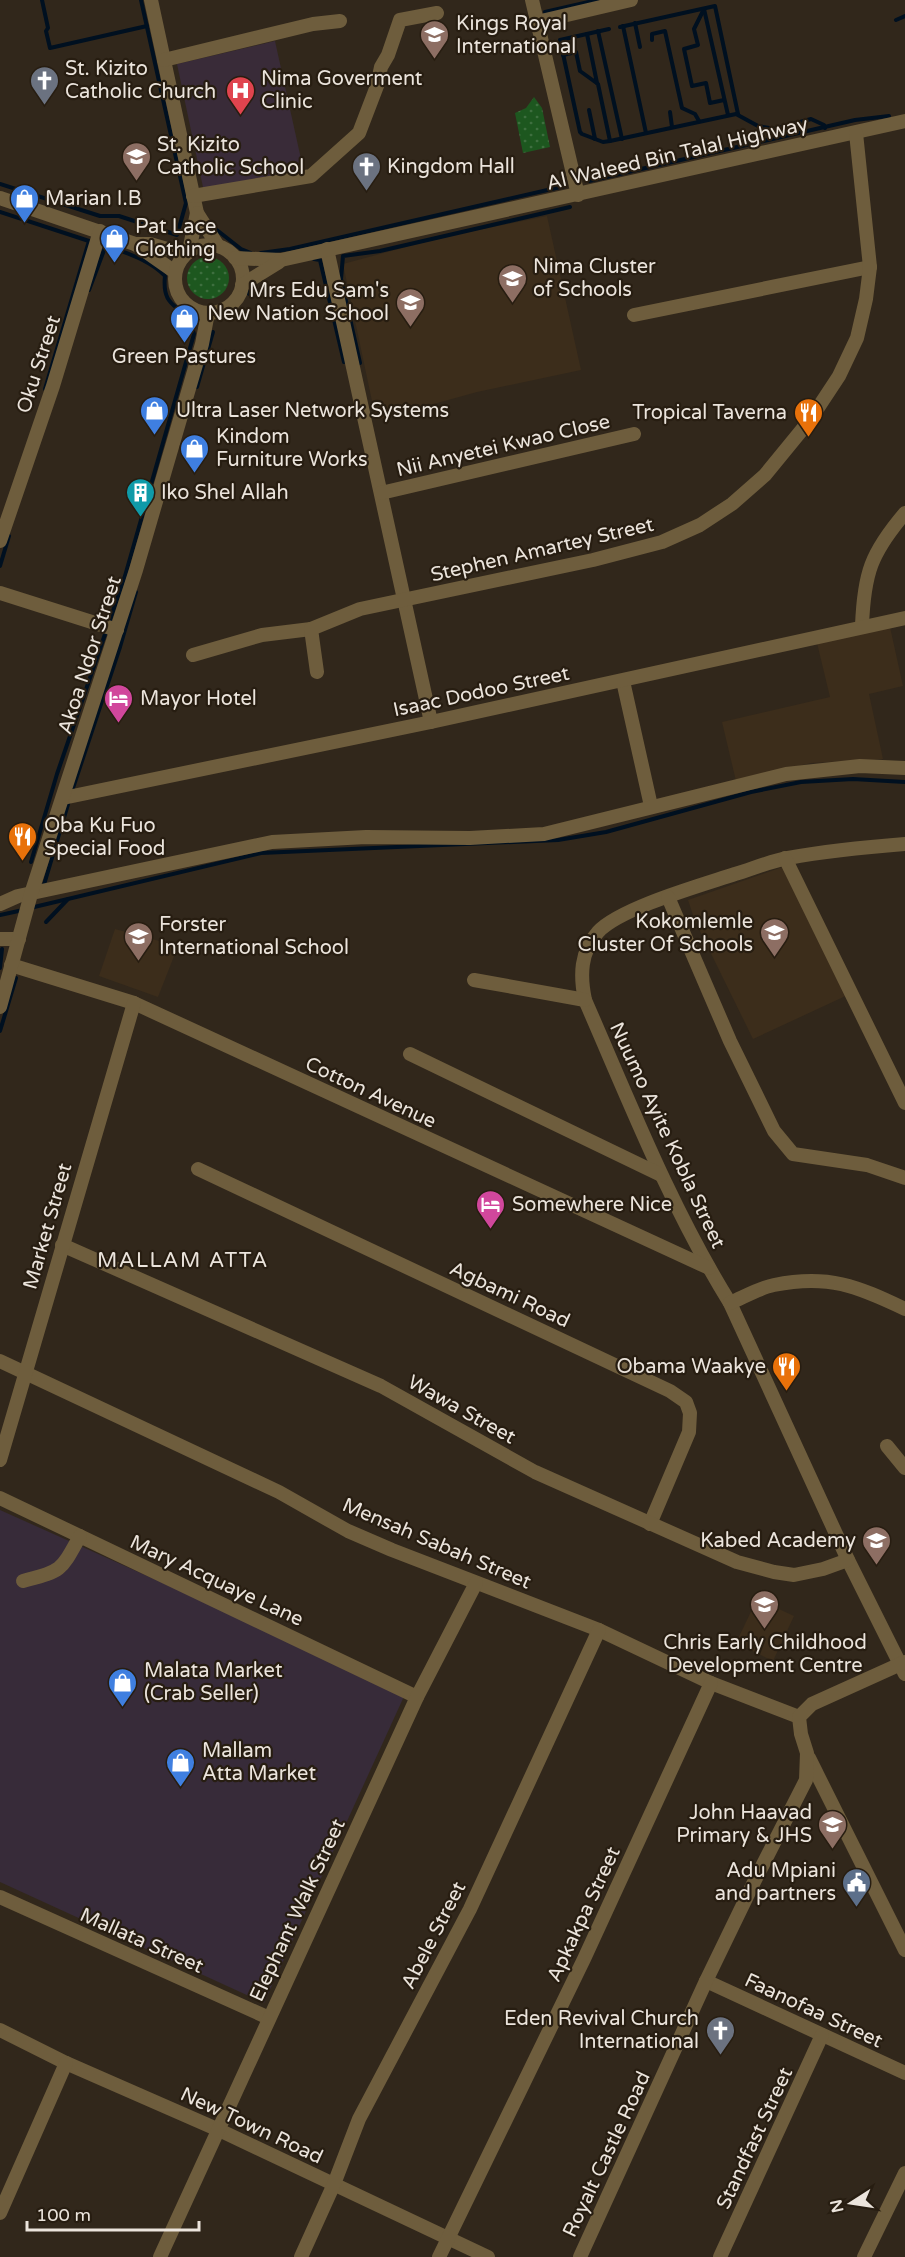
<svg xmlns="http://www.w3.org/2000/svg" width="905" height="2257" viewBox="0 0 905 2257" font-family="'Varela Round',sans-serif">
<defs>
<pattern id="grass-dots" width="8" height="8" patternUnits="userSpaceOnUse" patternTransform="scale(1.5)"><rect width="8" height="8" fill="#1d571f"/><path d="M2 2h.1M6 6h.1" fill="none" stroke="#3e6f3f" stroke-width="1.8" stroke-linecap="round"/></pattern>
</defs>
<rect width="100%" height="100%" fill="#31271b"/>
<polygon fill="#372b39" points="0,1510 406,1692 264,2003 0,1882"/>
<g fill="#3c2d1b">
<polygon points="547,216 581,370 477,392 376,420 343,264 443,237"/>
<polygon points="890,627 903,686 869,694 883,759 811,763 736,781 722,722 830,697 817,643"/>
<polygon points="791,864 852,993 753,1039 695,921 688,900"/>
<polygon points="115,929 178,946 158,997 99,976"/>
<polygon points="757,1599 794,1616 773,1661 736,1643"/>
</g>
<polygon fill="#392b38" points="275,41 303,168 204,192 177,64"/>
<g fill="url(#grass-dots)">
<polygon points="534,97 542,108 550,147 523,153 515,113 526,108"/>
<circle cx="208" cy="278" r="21"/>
</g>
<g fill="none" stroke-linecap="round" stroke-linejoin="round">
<g stroke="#001020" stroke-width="4">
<polyline points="42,0 48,28 46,31 50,48 147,26"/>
<polyline points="704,9 694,29 698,45 684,49 692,86 706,83 710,103 724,100"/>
<polyline points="704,9 728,115"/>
<polyline points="545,12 597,0"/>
<polyline points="896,20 905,16"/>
<polyline points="635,23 640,47"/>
<polyline points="623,26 646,133"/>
<polyline points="620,27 715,6 738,114"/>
<polyline points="609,29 560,40 580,132 582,134 603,142 610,141 736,114 758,126 775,129 811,119 824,125 825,128"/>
<polyline points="598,31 622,139"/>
<polyline points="587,34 597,83"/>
<polyline points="652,40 652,34 665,31 682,108 695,114 699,121"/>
<polyline points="563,55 576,52 580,71 598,84 610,141"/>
<polyline points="589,110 595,139"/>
<polyline points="670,112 672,127"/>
<polyline points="589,181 855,120 889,116"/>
<polyline points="0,184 100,216 119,216 177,235 186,203 141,0"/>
<polyline points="0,212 89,241 45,389"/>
<polyline points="213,227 241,249 251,253"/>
<polyline points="261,253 290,249 565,186"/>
<polyline points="314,259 320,260 344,362"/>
<polyline points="249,294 253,284"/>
<polyline points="360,363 341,279 343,256 380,251 570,207"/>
<polyline points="197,387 213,332"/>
<polyline points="0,566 9,536"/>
<polyline points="71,794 120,647 136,592"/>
<path d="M31,862L57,774L125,576L194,334C187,301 161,314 165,276C150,260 126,253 106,245L89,290"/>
<polyline points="43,888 69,801"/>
<polyline points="30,908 261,853 558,840 606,832 751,792 801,782 853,779 905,782"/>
<polyline points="0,915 23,910"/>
<polyline points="46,922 68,899"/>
<polyline points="0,968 2,949"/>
<polyline points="0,1031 16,978"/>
</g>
<g stroke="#6e5d3d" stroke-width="14">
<polyline points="151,0 197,213 218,246"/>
<polyline points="532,0 578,195"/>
<polyline points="537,22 631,0"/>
<polyline points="164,60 313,24 340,21"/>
<polyline points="193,196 311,176 359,133 377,86 381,67 388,55 400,20 437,13"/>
<polyline points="0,198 135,244 150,244 184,254"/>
<polyline points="135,244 175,272"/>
<circle cx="209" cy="279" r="34"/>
<polyline points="327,249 431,722"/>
<polyline points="189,251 197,213"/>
<polyline points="235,258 281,260 905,121"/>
<polyline points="242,285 279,262"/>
<polyline points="634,315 870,267"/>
<polyline points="381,493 634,434"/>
<polyline points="0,541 53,386 100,231"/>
<polyline points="0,593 117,630"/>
<path d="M862,626C864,573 871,553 905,513"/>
<polyline points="193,655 262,635 311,629"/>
<polyline points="317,672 311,629 360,609 593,560 662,542 700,525 732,504 765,475 810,420 839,376 857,338 866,299 870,267 856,133"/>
<polyline points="623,681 651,806"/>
<polyline points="63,798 431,722 905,618"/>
<path d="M905,844C866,847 826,851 788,858C770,861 752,869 735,874C702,885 620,908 598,932C580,952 580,976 585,1000C630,1103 671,1208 730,1303L848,1560L905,1674"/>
<polyline points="785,858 905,1103"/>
<polyline points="668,897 730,1041 774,1131 793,1154 867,1165 905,1178"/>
<polyline points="0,904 18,896 272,842 366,837 470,838 544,834 786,774 860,766 905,768"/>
<polyline points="0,939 19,939"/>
<polyline points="11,965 134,1003 709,1268"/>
<polyline points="474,980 585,1000"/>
<polyline points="0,1007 31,894 136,570 202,344 208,313"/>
<polyline points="410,1054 661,1175"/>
<polyline points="198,1169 670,1391 686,1402 690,1413 689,1432 650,1524"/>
<polyline points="62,1245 381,1386 535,1472 737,1562 774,1572 794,1575 823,1569 848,1560"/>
<path d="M730,1303C744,1297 759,1288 774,1285C828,1274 857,1286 905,1309"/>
<polyline points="0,1361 279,1492 348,1531 392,1550 599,1630 711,1683 799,1717"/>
<polyline points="887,1446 905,1468"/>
<polyline points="0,1460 134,1003"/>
<polyline points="0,1498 417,1697"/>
<path d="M23,1581C63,1570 60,1572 80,1536"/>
<polyline points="809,1758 905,1950"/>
<polyline points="0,1897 269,2018"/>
<polyline points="706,1981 905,2073"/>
<polyline points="0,2030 66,2063 219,2130 488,2257"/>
<polyline points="0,2213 66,2063"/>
<polyline points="160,2257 417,1697 476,1583"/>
<polyline points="301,2257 334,2184 359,2119 470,1909 599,1630"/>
<polyline points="439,2257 584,1959 711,1683"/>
<polyline points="580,2257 706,1981 753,1884 806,1780 807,1753 801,1734 799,1717 812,1704 905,1662"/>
<polyline points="720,2257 822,2035"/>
<polyline points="864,2257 905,2173"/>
</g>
</g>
<defs>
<symbol id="school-pin" viewBox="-11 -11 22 30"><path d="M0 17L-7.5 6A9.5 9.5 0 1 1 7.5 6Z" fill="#8d6e63" stroke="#271d11"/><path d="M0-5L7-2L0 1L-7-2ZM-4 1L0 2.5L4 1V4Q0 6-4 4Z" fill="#fff"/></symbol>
<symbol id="church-pin" viewBox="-11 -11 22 30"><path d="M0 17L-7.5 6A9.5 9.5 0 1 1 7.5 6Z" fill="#6b7280" stroke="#271d11"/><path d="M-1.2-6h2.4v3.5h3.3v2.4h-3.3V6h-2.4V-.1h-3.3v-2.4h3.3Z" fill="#fff"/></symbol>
<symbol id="hospital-pin" viewBox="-11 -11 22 30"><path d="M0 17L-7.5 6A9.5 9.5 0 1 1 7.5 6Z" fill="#e0444e" stroke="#271d11"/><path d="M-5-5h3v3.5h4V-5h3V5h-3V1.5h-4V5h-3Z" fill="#fff"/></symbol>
<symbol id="shop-pin" viewBox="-11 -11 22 30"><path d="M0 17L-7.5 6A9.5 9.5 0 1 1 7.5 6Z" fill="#3f7fe0" stroke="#271d11"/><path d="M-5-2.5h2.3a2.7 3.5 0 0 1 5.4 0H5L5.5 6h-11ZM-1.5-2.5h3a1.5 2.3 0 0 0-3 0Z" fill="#fff"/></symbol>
<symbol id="restaurant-pin" viewBox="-11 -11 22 30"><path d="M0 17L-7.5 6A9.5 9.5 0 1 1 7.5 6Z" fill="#e8710a" stroke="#271d11"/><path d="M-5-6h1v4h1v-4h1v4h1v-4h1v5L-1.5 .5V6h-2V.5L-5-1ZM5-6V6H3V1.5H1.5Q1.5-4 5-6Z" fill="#fff"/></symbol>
<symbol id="building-pin" viewBox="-11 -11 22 30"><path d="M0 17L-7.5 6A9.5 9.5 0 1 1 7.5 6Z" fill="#0f9aa8" stroke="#271d11"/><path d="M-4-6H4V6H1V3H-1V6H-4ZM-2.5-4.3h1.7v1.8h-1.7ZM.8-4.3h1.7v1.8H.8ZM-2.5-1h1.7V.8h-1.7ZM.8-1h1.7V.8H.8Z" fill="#fff"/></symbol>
<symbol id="hotel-pin" viewBox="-11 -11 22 30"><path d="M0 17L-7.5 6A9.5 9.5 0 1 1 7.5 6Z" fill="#d1479c" stroke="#271d11"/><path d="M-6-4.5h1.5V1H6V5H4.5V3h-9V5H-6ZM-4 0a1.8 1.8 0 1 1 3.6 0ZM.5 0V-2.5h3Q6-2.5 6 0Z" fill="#fff"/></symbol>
<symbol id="civic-pin" viewBox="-11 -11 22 30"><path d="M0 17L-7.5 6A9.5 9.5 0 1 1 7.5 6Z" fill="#5c6f8a" stroke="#271d11"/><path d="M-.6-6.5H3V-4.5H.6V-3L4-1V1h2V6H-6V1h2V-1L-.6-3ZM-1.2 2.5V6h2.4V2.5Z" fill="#fff"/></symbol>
</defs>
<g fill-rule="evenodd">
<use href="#school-pin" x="418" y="18" width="33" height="45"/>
<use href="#church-pin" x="28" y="64" width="33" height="45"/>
<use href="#hospital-pin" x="224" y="74" width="33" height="45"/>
<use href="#school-pin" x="120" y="140" width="33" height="45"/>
<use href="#church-pin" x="350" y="150" width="33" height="45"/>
<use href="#shop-pin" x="8" y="182" width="33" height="45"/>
<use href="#shop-pin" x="98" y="222" width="33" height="45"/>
<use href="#school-pin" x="496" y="262" width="33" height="45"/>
<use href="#school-pin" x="394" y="286" width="33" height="45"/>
<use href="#shop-pin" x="168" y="302" width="33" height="45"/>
<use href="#shop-pin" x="138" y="394" width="33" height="45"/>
<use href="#restaurant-pin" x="792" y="396" width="33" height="45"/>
<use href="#shop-pin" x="178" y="432" width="33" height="45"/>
<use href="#building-pin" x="124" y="476" width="33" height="45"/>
<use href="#hotel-pin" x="102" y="682" width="33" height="45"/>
<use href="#restaurant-pin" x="6" y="820" width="33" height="45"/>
<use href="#school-pin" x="758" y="916" width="33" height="45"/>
<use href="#school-pin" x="122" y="920" width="33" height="45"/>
<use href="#hotel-pin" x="474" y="1188" width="33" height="45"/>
<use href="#restaurant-pin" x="770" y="1350" width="33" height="45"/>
<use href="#school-pin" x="860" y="1524" width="33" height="45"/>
<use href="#school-pin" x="748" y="1588" width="33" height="45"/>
<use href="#shop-pin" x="106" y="1666" width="33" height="45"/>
<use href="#shop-pin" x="164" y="1746" width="33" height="45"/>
<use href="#school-pin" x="816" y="1808" width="33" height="45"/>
<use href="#civic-pin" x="840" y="1866" width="33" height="45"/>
<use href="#church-pin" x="704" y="2014" width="33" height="45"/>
</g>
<g text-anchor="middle" stroke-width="4.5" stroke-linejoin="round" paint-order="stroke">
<g font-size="20" fill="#ebe4dc" stroke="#271d11" text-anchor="start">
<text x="456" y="30">Kings Royal<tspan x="456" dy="23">International</tspan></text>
<text x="65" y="75">St. Kizito<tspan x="65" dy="23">Catholic Church</tspan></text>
<text x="261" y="85">Nima Goverment<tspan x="261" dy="23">Clinic</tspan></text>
<text x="157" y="151">St. Kizito<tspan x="157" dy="23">Catholic School</tspan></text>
<text x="387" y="173">Kingdom Hall</text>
<text x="45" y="205">Marian I.B</text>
<text x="135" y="233">Pat Lace<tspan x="135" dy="23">Clothing</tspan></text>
<text x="533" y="273">Nima Cluster<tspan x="533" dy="23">of Schools</tspan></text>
<text x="389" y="297" text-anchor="end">Mrs Edu Sam's<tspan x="389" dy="23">New Nation School</tspan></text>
<text x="184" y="363" text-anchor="middle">Green Pastures</text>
<text x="176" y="417">Ultra Laser Network Systems</text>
<text x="787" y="419" text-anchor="end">Tropical Taverna</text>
<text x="216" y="443">Kindom<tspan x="216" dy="23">Furniture Works</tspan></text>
<text x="161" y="499">Iko Shel Allah</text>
<text x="140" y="705">Mayor Hotel</text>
<text x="44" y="832">Oba Ku Fuo<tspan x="44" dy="23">Special Food</tspan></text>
<text x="753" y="928" text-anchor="end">Kokomlemle<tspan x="753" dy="23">Cluster Of Schools</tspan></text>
<text x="159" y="931">Forster<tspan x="159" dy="23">International School</tspan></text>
<text x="512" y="1211">Somewhere Nice</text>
<text x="766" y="1373" text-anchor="end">Obama Waakye</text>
<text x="856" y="1547" text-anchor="end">Kabed Academy</text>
<text x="765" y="1649" text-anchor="middle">Chris Early Childhood<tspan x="765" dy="23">Development Centre</tspan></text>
<text x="144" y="1677">Malata Market<tspan x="144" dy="23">(Crab Seller)</tspan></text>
<text x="202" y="1757">Mallam<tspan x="202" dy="23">Atta Market</tspan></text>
<text x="812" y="1819" text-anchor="end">John Haavad<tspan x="812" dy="23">Primary &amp; JHS</tspan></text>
<text x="836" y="1877" text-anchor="end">Adu Mpiani<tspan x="836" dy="23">and partners</tspan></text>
<text x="699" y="2025" text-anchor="end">Eden Revival Church<tspan x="699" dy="23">International</tspan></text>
</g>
<g font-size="20" fill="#ebe4dc" stroke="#271d11">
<text transform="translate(677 153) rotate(-13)" y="7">Al Waleed Bin Talal Highway</text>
<text transform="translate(38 364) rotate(-72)" y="7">Oku Street</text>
<text transform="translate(503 445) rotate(-13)" y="7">Nii Anyetei Kwao Close</text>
<text transform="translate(542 549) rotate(-13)" y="7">Stephen Amartey Street</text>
<text transform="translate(89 655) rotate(-72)" y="7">Akoa Ndor Street</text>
<text transform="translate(481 691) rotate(-12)" y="7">Isaac Dodoo Street</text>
<text transform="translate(371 1092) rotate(25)" y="7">Cotton Avenue</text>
<text transform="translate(668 1135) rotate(65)" y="7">Nuumo Ayite Kobla Street</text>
<text transform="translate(47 1226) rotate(-74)" y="7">Market Street</text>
<text transform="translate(510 1294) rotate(25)" y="7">Agbami Road</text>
<text transform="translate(462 1409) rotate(29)" y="7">Wawa Street</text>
<text transform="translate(437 1543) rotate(23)" y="7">Mensah Sabah Street</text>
<text transform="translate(217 1580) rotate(25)" y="7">Mary Acquaye Lane</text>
<text transform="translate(297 1910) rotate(-65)" y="7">Elephant Walk Street</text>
<text transform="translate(583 1914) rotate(-65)" y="7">Apkakpa Street</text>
<text transform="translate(433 1935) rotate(-63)" y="7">Abele Street</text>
<text transform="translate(142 1940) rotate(24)" y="7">Mallata Street</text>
<text transform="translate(814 2010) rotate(25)" y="7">Faanofaa Street</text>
<text transform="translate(252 2125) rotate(25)" y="7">New Town Road</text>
<text transform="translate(754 2138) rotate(-65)" y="7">Standfast Street</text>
<text transform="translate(606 2154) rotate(-65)" y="7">Royalt Castle Road</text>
</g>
<g font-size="21" letter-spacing="1.5" fill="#ebe4dc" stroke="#271d11">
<text x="183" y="1267">MALLAM ATTA</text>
</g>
</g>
<g transform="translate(851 2203) rotate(258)" stroke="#271d11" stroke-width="4.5" paint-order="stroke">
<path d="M0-4.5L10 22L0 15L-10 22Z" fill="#ebe4dc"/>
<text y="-9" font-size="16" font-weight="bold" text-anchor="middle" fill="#ebe4dc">N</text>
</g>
<path d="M27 2221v9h172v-9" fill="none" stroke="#ebe4dc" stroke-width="3"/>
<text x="36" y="2221" font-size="18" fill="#ebe4dc" stroke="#271d11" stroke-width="4.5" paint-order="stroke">100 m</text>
</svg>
